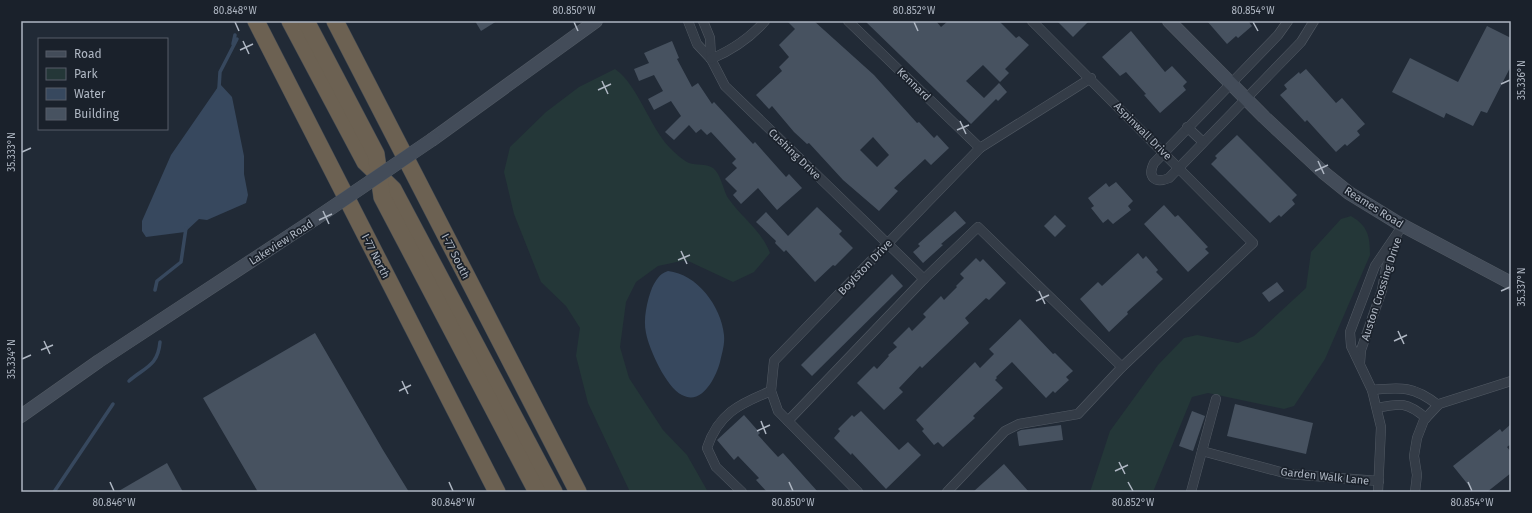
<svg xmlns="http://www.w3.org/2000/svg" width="1532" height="513" viewBox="0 0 1532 513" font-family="'Fira Sans',sans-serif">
<rect width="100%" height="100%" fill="#212a36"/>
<g fill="#243738">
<path d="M615,69C638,85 649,126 670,148C675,153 684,161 689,163C697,166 705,163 713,168C721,174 723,190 728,198C741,217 762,231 770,253L754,272L733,282L686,260L658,266L636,282L626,302L620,347L629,378L663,430L687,455L708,492H630L588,403L576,356L580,328L566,306L541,282L514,214L504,172L510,147L546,112L579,87Z"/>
<path d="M1351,216C1368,226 1370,236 1370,255L1325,359L1294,406L1284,409L1208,393L1192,397L1153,492H1090L1110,431L1158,365L1184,338L1197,335L1238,343L1254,336L1306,288L1311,252L1341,219Z"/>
</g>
<g fill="#37485e">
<polygon points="220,84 232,97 244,156 244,174 248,195 246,203 207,220 199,219 185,232 146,237 142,231 142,221 171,155"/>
<path d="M668,271C697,274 721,306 724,335C725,344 722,353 720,362C716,377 702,406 682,395C666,387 649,349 646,333C643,319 647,301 652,288C656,280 659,274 668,271Z"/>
</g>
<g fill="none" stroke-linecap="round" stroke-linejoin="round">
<g stroke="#37485e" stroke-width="3.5">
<polyline points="233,44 235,35"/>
<polyline points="219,88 220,72 237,39"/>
<polyline points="155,290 157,281 181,262 186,228"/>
<path d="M129,381C145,367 158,366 160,342"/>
<polyline points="54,492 113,404"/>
</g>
</g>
<g fill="#475260" fill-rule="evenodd">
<polygon points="475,21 497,21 481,31"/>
<path d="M787,21H814L874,75L917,123L919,122L934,138L937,135L949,148L931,165L925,159L894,188L898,191L879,211L843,180L809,143L807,144L794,132L772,106L769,109L756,95L782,71L779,67L789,57L779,45L795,29ZM873,137L889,155L877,167L860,150Z"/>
<polygon points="865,21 936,21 941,27 948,21 999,21 1016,38 1019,36 1029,45 1005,69 1009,73 1000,82 983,65 966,81 984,98 999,83 1007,92 998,101 996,99 971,124"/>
<polygon points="1057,21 1089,21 1073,37"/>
<polygon points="1207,21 1248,21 1252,26 1238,38 1236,36 1227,44"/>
<polygon points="1487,26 1511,38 1511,66 1487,113 1481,111 1473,126 1446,113 1444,118 1392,92 1410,58 1458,82"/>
<polygon points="1131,31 1165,72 1172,66 1187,82 1183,86 1186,90 1160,113 1144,95 1146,94 1126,72 1120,76 1102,57"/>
<polygon points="672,41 679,58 677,59 692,87 698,83 712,104 714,102 753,144 755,142 786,177 789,174 802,188 777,210 758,188 741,204 733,195 737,191 725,179 737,168 732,163 736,159 711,132 707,135 701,129 696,133 689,125 674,140 665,132 681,116 671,101 654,110 648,99 663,91 654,75 639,81 634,69 649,63 644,53"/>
<polygon points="1306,69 1336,103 1342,98 1365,124 1357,131 1360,135 1347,146 1345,144 1336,152 1307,120 1305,122 1280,95 1287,89 1284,85 1299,72 1300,74"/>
<polygon points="1237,135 1297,195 1292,200 1295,204 1281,217 1279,215 1270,223 1211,164 1217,158 1215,156"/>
<polygon points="1116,182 1133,201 1128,206 1131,210 1113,224 1108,219 1103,223 1091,208 1094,206 1088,198 1106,183 1109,187"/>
<polygon points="1164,205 1175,217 1178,215 1208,247 1205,249 1209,253 1188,272 1144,224"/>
<polygon points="817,207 842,231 839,234 853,248 835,266 833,265 815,282 786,250 784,252 775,243 776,241 756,222 766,212 788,236"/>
<polygon points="955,211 966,223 941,244 943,245 923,263 913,252 920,246 918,244"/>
<polygon points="1055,215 1066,226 1055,237 1044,226"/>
<polygon points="1138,253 1143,259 1146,256 1158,270 1156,272 1163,279 1127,312 1128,314 1109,332 1080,299 1098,282 1102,286"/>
<polygon points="976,258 980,262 983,259 1006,283 989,300 986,298 965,318 969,323 922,368 920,366 899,388 903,392 884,410 857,383 874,366 877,369 889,356 888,355 897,347 893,343 909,327 912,331 926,317 923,314 941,296 944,300 957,287 956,286 964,278 960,274"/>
<polygon points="892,274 903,286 812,376 801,365"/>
<polygon points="1277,282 1284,291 1269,302 1262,293"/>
<polygon points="1020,319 1053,354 1055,353 1073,371 1066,377 1069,380 1055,393 1053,391 1046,398 1012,362 996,377 997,378 995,380 1003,388 973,416 975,418 943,447 938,442 934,445 922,431 924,429 916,420 975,362 980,368 994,354 989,349"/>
<polygon points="315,333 383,450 409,492 258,492 203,398"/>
<polygon points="1235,404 1313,423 1306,454 1227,436"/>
<polygon points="861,411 899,450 908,442 921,455 886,489 852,453 851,455 834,438 840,431 838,429 852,415 854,417"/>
<polygon points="1192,411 1205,416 1193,451 1179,446"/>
<polygon points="744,415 760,433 758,435 778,457 783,453 818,492 767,492 756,480 759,478 738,456 734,460 717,440"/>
<polygon points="1511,424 1511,444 1507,447 1511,452 1511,473 1487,492 1474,492 1453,466 1500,429 1502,432"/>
<polygon points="1061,425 1063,440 1019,446 1017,432 1021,430"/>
<polygon points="167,463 183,492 117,492"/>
<polygon points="1004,464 1029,492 973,492"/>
</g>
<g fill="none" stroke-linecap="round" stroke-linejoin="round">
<defs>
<g id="minor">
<polyline points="688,21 697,44 711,59 725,86 924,279 978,227 1122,367"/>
<polyline points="703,21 710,38 711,59"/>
<polyline points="848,21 980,148"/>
<path d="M1288,21L1278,35L1154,163C1147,177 1155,184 1169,178L1301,42L1314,21"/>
<path d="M711,59C732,50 749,39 765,21"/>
<polyline points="1187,127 1203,142"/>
<polyline points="1360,363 1361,350 1382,290 1386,268 1397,239"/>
<path d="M1372,390C1401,387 1414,386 1438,405"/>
<path d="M1377,408C1401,403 1407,402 1426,418"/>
<polyline points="788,421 924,279"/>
<polyline points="1202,451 1288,474 1379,481"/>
<path d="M742,492L716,467L707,448C718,414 739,404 771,391"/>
<polyline points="858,492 778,411 771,391 774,361 980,148 1091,78"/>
<polyline points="947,492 1005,431 1019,424 1078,414 1122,367 1253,243 1032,21"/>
<polyline points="1191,492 1216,399"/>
<polyline points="1378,492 1381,427 1372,390 1351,346 1350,332 1375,266 1403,225"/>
<polyline points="1415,492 1417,475 1414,456 1417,438 1424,420 1439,404 1511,381"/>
</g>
<g id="secondary">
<polyline points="1169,21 1264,117 1323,172 1349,193 1398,223 1511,283"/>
<polyline points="433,139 596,21"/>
<polyline points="21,416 99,361 315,219"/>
</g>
<g id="motorway">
<polyline points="256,21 497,492"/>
<polyline points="290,21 365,162 393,189 554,492"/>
<polyline points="306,21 376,154 382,197 537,492"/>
<polyline points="335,21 578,492"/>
</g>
</defs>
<use href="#minor" stroke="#525a64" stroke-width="10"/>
<use href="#secondary" stroke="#525a64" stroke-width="14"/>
<use href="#motorway" stroke="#3f4751" stroke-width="18"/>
<use href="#minor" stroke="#343c47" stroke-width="9"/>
<use href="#secondary" stroke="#434c59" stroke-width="13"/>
<use href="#motorway" stroke="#6c6152" stroke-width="17"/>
<defs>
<polyline id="secondary-bridge" points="315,219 433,139"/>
</defs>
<use href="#secondary-bridge" stroke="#525a64" stroke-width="14" stroke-linecap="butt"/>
<use href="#secondary-bridge" stroke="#434c59" stroke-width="13"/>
</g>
<path fill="none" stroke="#afb7c3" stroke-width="1.5" d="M235,22L239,31M574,22L578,31M914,22L918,31M1253,22L1258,31M243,41L249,54M240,50L253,44M602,81L608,94M1501,84L1510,80M598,90L611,84M960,121L966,134M957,130L969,125M22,152L31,148M1318,161L1324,174M1315,171L1328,165M323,211L329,224M319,220L332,214M681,251L687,264M678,260L690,255M1039,291L1045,304M1501,291L1510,287M1036,301L1049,295M1398,331L1404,344M44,341L50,354M1394,341L1407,335M41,350L53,345M22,359L31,355M402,381L408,394M399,391L411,385M761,421L766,434M757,431L770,425M1119,462L1125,474M1115,471L1128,465M110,482L114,491M449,482L453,491M789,482L793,491M1128,482L1133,491M1468,482L1472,491"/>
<g text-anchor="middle" stroke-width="3.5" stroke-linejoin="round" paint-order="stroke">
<g font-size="11" fill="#afb7c3" stroke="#1a212b">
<text transform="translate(914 84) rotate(44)" y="4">Kennard</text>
<text transform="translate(1143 131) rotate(45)" y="4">Aspinwall Drive</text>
<text transform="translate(795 154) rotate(44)" y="4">Cushing Drive</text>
<text transform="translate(1374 207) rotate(32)" y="4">Reames Road</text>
<text transform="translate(281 242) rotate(-33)" y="4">Lakeview Road</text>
<text transform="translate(376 256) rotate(63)" y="4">I-77 North</text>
<text transform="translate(456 256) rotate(63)" y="4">I-77 South</text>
<text transform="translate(865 267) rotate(-46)" y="4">Boylston Drive</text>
<text transform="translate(1381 289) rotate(-72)" y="4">Auston Crossing Drive</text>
<text transform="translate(1325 476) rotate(6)" y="4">Garden Walk Lane</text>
</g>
</g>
<rect width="1532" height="513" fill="none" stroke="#1a212b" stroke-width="44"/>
<rect x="38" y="38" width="130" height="92" fill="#1a212b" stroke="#565d68"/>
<rect x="46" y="51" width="20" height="6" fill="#434c59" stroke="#565d68"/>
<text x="74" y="58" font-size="12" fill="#afb7c3">Road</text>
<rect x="46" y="68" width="20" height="12" fill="#243738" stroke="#565d68"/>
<text x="74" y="78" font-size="12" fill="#afb7c3">Park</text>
<rect x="46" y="88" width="20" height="12" fill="#37485e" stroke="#565d68"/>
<text x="74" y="98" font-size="12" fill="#afb7c3">Water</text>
<rect x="46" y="108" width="20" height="12" fill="#475260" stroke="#565d68"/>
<text x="74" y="118" font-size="12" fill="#afb7c3">Building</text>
<rect x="22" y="22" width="1488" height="469" fill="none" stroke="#afb7c3" stroke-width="1.5"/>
<g font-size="10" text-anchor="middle" fill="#afb7c3">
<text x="235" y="14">80.848°W</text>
<text x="574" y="14">80.850°W</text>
<text x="914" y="14">80.852°W</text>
<text x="1253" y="14">80.854°W</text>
<text transform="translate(1521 80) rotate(-90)" y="4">35.336°N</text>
<text transform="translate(11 152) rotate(-90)" y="4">35.333°N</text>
<text transform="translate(1521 287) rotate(-90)" y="4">35.337°N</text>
<text transform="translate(11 359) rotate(-90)" y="4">35.334°N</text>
<text x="114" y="506">80.846°W</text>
<text x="453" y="506">80.848°W</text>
<text x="793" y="506">80.850°W</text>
<text x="1133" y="506">80.852°W</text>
<text x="1472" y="506">80.854°W</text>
</g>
</svg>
